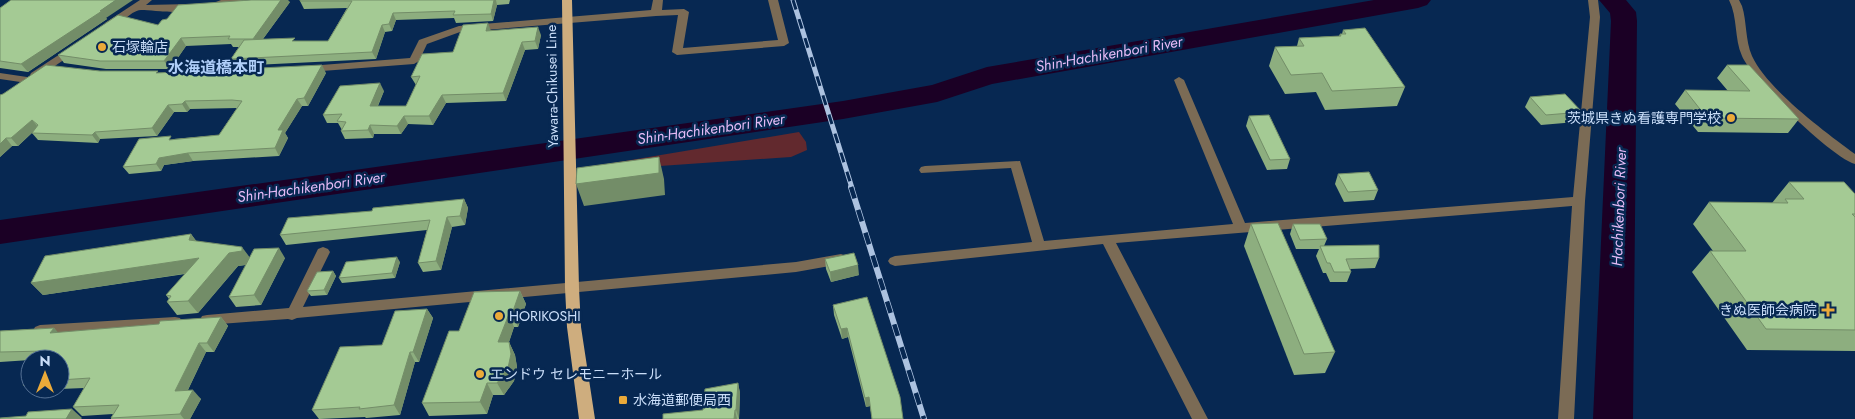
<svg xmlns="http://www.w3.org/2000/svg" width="1855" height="419" viewBox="0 0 1855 419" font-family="Jost,'Noto Sans JP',sans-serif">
<rect width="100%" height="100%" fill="#072852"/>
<polygon fill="#62292e" points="799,132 806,142 807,150 791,157 660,166 589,167"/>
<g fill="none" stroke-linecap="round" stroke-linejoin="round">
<g fill="#1b0025" fill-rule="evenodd">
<polygon points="1374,0 1431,0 1427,5 1418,8 992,84 937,102 843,119 0,244 0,220 843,101 932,85 987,67"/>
<polygon points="1599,0 1626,0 1636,12 1637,21 1633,419 1593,419 1611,21 1610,13"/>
</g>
<g fill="#7b6b55" fill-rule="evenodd">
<path d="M140,0H152L146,5L191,4L196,7C186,16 154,10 141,10C128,11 119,30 105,27V23Z"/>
<polygon points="221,0 242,0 241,2 216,7 211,4"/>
<polygon points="653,0 663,0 662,10 684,9 689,12 683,48 778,40 768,0 778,0 789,43 784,46 677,55 672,52 678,15 656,16 460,32 427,44 419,61 414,64 309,72 304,69 309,66 410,58 419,40 459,26 651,10"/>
<polygon points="1588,0 1598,0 1600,17 1585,201 1574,419 1558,419 1572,206 1116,243 1208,419 1192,419 1103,244 895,266 890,264 888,261 890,258 895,256 1032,242 1011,168 921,173 919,170 921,167 925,166 1020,161 1044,241 1233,224 1174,80 1179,77 1184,80 1245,223 1573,197 1590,17"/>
<path d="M1729,0H1739L1742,6C1747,22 1745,40 1752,56C1767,89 1825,132 1855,154V164C1831,157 1752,80 1742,56C1734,38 1738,18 1729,0Z"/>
<polygon points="74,45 78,46 79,48 78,50 39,77 31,77 30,75 31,73"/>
<polygon points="0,73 27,77 32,80 27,83 0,79"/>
<polygon points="323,247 328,249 330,252 303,307 796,262 841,254 846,256 848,259 846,262 841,264 796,272 297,318 292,320 288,319 207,325 202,324 200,320 202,316 207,315 289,308 318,249"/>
<polygon points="175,317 180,318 182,322 180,326 175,327 40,337 35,335 33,331 35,327 40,325"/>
</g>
<polygon fill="#cead7e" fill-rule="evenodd" points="562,0 572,0 579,288 581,327 595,419 579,419 567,327 565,288"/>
<defs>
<polyline id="rail-far1" points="793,0 852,188"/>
<polyline id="rail" points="851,187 924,419"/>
</defs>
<use href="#rail-far1" stroke="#acc2e0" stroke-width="5"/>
<use href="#rail" stroke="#acc2e0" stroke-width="6"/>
<use href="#rail-far1" stroke="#072852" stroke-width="3" stroke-dasharray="10" stroke-linecap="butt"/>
<use href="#rail" stroke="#072852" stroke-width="4.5" stroke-dasharray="12" stroke-linecap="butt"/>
</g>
<g fill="#8dae7f">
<polygon points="300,0 510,0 509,4 497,5 493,21 456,23 454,18 396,20 392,31 385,32 376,59 236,66 231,59 239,47 233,47 231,44 186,46 170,69 106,69 64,63 58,55 158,25 290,2 263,39 296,41 328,41 347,8 304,9 300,1"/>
<polygon points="0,8 106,18 107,19 28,72 0,68"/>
<polygon points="490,30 541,35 538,49 525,50 506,101 446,103 433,125 408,124 401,134 374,134 373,138 345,139 341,131 342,130 338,123 327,123 323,115 384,91 378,106 406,106 416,85 411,77"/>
<polygon points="1343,30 1405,87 1397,106 1325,110 1316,92 1285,94 1269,66 1275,47 1297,46 1299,38 1339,36 1340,34 1342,34"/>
<polygon points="1727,65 1799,119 1788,133 1698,132 1675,104 1685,90 1728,91 1717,78"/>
<polygon points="100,71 159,73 326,73 308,106 302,106 285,133 288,138 279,156 193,161 164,165 161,171 129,174 123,167 174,139 219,135 237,108 190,109 187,112 174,112 157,136 100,139 98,143 38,140 32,133 33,132 18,146 12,146 0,157 0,95"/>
<polygon points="1530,97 1582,112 1576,122 1541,125 1525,107"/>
<polygon points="1249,116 1290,159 1287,169 1267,170 1246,126"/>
<polygon points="1338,174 1378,190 1374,200 1344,202 1335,184"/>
<polygon points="1789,182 1855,194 1855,351 1747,350 1692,272 1710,251 1713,251 1693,224 1709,202 1772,203"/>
<polygon points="464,199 468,208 465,225 452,227 441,270 423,272 418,263 427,230 286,245 280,235 372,211"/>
<polygon points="1251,224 1335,352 1325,373 1294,375 1244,246"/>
<polygon points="1293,224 1327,239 1324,246 1379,258 1375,268 1350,269 1351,272 1347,282 1330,282 1326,273 1323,273 1316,256 1319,249 1296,249 1290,234"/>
<polygon points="191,234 196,241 250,258 285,258 261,305 236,307 229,297 246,265 238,266 198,313 177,315 167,302 169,299 166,295 185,274 43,295 31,283"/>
<polygon points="825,259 859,275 831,282 826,269"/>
<polygon points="400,262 395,278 342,283 339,278"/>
<polygon points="333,271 336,276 327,295 311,296 307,291"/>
<polygon points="520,291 526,304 518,327 514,327 509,342 515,355 517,367 514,381 504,395 493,395 487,414 429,416 422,403 459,331"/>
<polygon points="833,305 903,419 872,419 870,406 866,407 848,337 842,339 834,315"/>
<polygon points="427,309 433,318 419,362 415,362 400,415 366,418 365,417 319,419 312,410 382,345"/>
<polygon points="221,317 228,326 214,352 206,352 188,390 201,399 190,419 111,419 111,418 113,414 82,416 73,407 84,388 60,389 60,359 30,359 30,360 0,362 0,331 54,328 58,333 159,324"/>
<polygon points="30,375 30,389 59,389 57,392 33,394 23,385"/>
<polygon points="738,383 740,393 739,419 663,419 703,410"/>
</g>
<g fill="#738d68">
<polygon points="116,0 133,0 106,18 107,19 28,72 21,64"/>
<polygon points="281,0 288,0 290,2 257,47 253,39"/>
<polygon points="494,0 496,0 497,5 493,21 491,14"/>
<polygon points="393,13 396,20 392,31 389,24"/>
<polygon points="488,23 491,31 486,31"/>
<polygon points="382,25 385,32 376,59 372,52"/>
<polygon points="538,27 541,35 538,49 535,41"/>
<polygon points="181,38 186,46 170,69 164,61"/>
<polygon points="522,42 525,50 506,101 503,93"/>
<polygon points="322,65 326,73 308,106 304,98"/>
<polygon points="380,83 384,91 374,114 370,106"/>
<polygon points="442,95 446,103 433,125 429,116"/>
<polygon points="297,99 302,106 285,133 288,138 279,156 275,148 278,130"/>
<polygon points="185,101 190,109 187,112 182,104"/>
<polygon points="168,105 174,112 157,136 152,128"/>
<polygon points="404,116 408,124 401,134 397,126"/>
<polygon points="32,120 38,127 18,146 11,138"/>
<polygon points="370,125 374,134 373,138 368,130"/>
<polygon points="95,132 100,139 98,143 92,135"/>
<polygon points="6,138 12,146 0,157 0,144"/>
<polygon points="188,153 193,161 164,165 161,171 156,164 159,158"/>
<polygon points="659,157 664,179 665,195 584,206 576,184"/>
<polygon points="464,199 468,208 465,225 460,216"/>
<polygon points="447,217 452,227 441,270 436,261"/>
<polygon points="191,234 201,247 189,240"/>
<polygon points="242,247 251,259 251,264 238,266 198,313 188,301 229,253"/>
<polygon points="279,248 285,258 261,305 254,295"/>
<polygon points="397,257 400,262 395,278 392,273"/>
<polygon points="199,258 209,270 43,295 31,283"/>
<polygon points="858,265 859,275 831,282 830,272"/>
<polygon points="333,271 336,276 327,295 324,290"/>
<polygon points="520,291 526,304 518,327 512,314"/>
<polygon points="427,309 433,318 419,362 413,352"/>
<polygon points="509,314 514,327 509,342 515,355 517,367 514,381 504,395 497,383 498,342"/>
<polygon points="221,317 228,326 214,352 207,343"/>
<polygon points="54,328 62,337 50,333"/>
<polygon points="847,328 848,337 842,339 841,329"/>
<polygon points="199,343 206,352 183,400 175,391"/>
<polygon points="410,352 415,362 400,415 394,405"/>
<polygon points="487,383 493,395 487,414 480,402"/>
<polygon points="738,383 740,393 739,419 736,410"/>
<polygon points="54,389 59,389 57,392"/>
<polygon points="193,390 201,399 190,419 184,419 180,414"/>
<polygon points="869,397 870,406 866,407 865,398"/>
<polygon points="72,409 82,418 81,419 66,419"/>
<polygon points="735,410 737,419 734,419"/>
</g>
<g fill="#a4ca94" stroke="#738d68">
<polygon points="11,0 116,0 100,11 102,11 21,64 0,61 0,8"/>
<polygon points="251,0 281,0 253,39 228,39 230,36 181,38 164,61 100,61 58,55 118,15 158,25 162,20 167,19 178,5"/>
<polygon points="300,0 494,0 491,14 453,15 455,11 393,13 389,24 382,25 372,52 231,59 244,40 295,38 292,41 328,41 352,1 300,1"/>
<polygon points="488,23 486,31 538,27 535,41 522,42 503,93 442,95 429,116 404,116 397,126 370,125 368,130 341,131 346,122 337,121 342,114 323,115 340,86 380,83 370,106 406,106 420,76 411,77 422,54 453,52 463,25"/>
<polygon points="1365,28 1405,87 1332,91 1322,73 1291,75 1275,47 1304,46 1299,38 1341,36 1340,34 1346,34 1343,30"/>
<polygon points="46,65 100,71 158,71 156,73 322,65 304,98 297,99 278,130 283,130 275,148 188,153 159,158 156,164 123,167 139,139 171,136 169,140 219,135 242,101 232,100 185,101 182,104 168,105 152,128 95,132 92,135 32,133 38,125 32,120 11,138 6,138 0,144 0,95 3,94"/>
<polygon points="1727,65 1749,65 1799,119 1707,118 1685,90 1750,91"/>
<polygon points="1565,94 1582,112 1546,115 1530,97"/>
<polygon points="1269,115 1290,159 1270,160 1249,116"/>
<polygon points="659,157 659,173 576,184 577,168"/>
<polygon points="1369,172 1378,190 1348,192 1338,174"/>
<polygon points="1789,182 1844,182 1855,194 1855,214 1852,214 1855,217 1855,330 1766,329 1710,251 1746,251 1709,202 1788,203 1785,199 1804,199"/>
<polygon points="464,199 460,216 447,217 436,261 418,263 430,220 280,235 288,218 372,211 373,208"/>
<polygon points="1278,223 1335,352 1304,354 1251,224"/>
<polygon points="1293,224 1320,224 1327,239 1300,240"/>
<polygon points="191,234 189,240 242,247 242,251 229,253 188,301 167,302 171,296 166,295 199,258 31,283 45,256"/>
<polygon points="1379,245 1379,258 1346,259 1351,272 1334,272 1330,263 1327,263 1320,246"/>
<polygon points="279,248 254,295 229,297 254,249"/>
<polygon points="854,253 858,265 830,272 825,259"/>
<polygon points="397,257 392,273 339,278 346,262"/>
<polygon points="333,271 324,290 307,291 317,272"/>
<polygon points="520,291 512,314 509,314 498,342 509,342 511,354 508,368 497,383 487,383 480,402 422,403 449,331 459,331 474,292"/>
<polygon points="867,297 900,397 903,419 872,419 869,397 865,398 847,328 841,329 833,305"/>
<polygon points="427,309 413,352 410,352 394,405 359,409 360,407 312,410 340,347 382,345 395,311"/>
<polygon points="221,317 207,343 199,343 175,391 193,390 180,414 111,418 119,405 73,407 90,378 60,380 60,359 40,359 46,351 0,352 0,331 54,328 50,333 159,324 160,321"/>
<polygon points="30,375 30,385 23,385"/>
<polygon points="738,383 736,410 735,410 734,419 663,419 663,414 703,410 705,389"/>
<polygon points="72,409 66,419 0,419 0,418 26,416 28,412"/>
</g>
<g fill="#ebaa39" stroke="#072852" stroke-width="2">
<circle cx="102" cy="47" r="5"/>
<circle cx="1731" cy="118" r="5"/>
<path d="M1825.5 302.5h5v5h5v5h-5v5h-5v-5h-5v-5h5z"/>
<circle cx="499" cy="316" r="5"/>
<circle cx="480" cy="374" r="5"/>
<rect x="618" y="395" width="10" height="10" rx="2.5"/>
</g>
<g text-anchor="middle" stroke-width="5" stroke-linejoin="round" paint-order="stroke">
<g font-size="14" fill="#cadef9" stroke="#072852" text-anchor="start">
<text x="112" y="52">石塚輪店</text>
<text x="1721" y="123" text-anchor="end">茨城県きぬ看護専門学校</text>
<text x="1817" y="315" text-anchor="end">きぬ医師会病院</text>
<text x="509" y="321">HORIKOSHI</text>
<text x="490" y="379">エンドウ セレモニーホール</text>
<text x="633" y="405">水海道郵便局西</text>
</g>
<g font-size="14" fill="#cadef9" stroke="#072852">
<text transform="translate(552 86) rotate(-91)" y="5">Yawara-Chikusei Line</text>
</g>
<g font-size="15" font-style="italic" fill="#e6bbf6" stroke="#072852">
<text transform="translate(1109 54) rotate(-10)" y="5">Shin-Hachikenbori River</text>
<text transform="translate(711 129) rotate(-8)" y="5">Shin-Hachikenbori River</text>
<text transform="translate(311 187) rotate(-8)" y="5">Shin-Hachikenbori River</text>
<text transform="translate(1619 207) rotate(-88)" y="5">Hachikenbori River</text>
</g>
<g font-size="16" font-weight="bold" fill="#b0cffa" stroke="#072852">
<text x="216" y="73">水海道橋本町</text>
</g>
</g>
<g transform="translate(45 374)"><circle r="24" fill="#072852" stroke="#557195"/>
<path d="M0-4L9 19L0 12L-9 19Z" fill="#ebaa39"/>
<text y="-8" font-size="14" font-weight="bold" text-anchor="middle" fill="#cadef9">N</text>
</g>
</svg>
